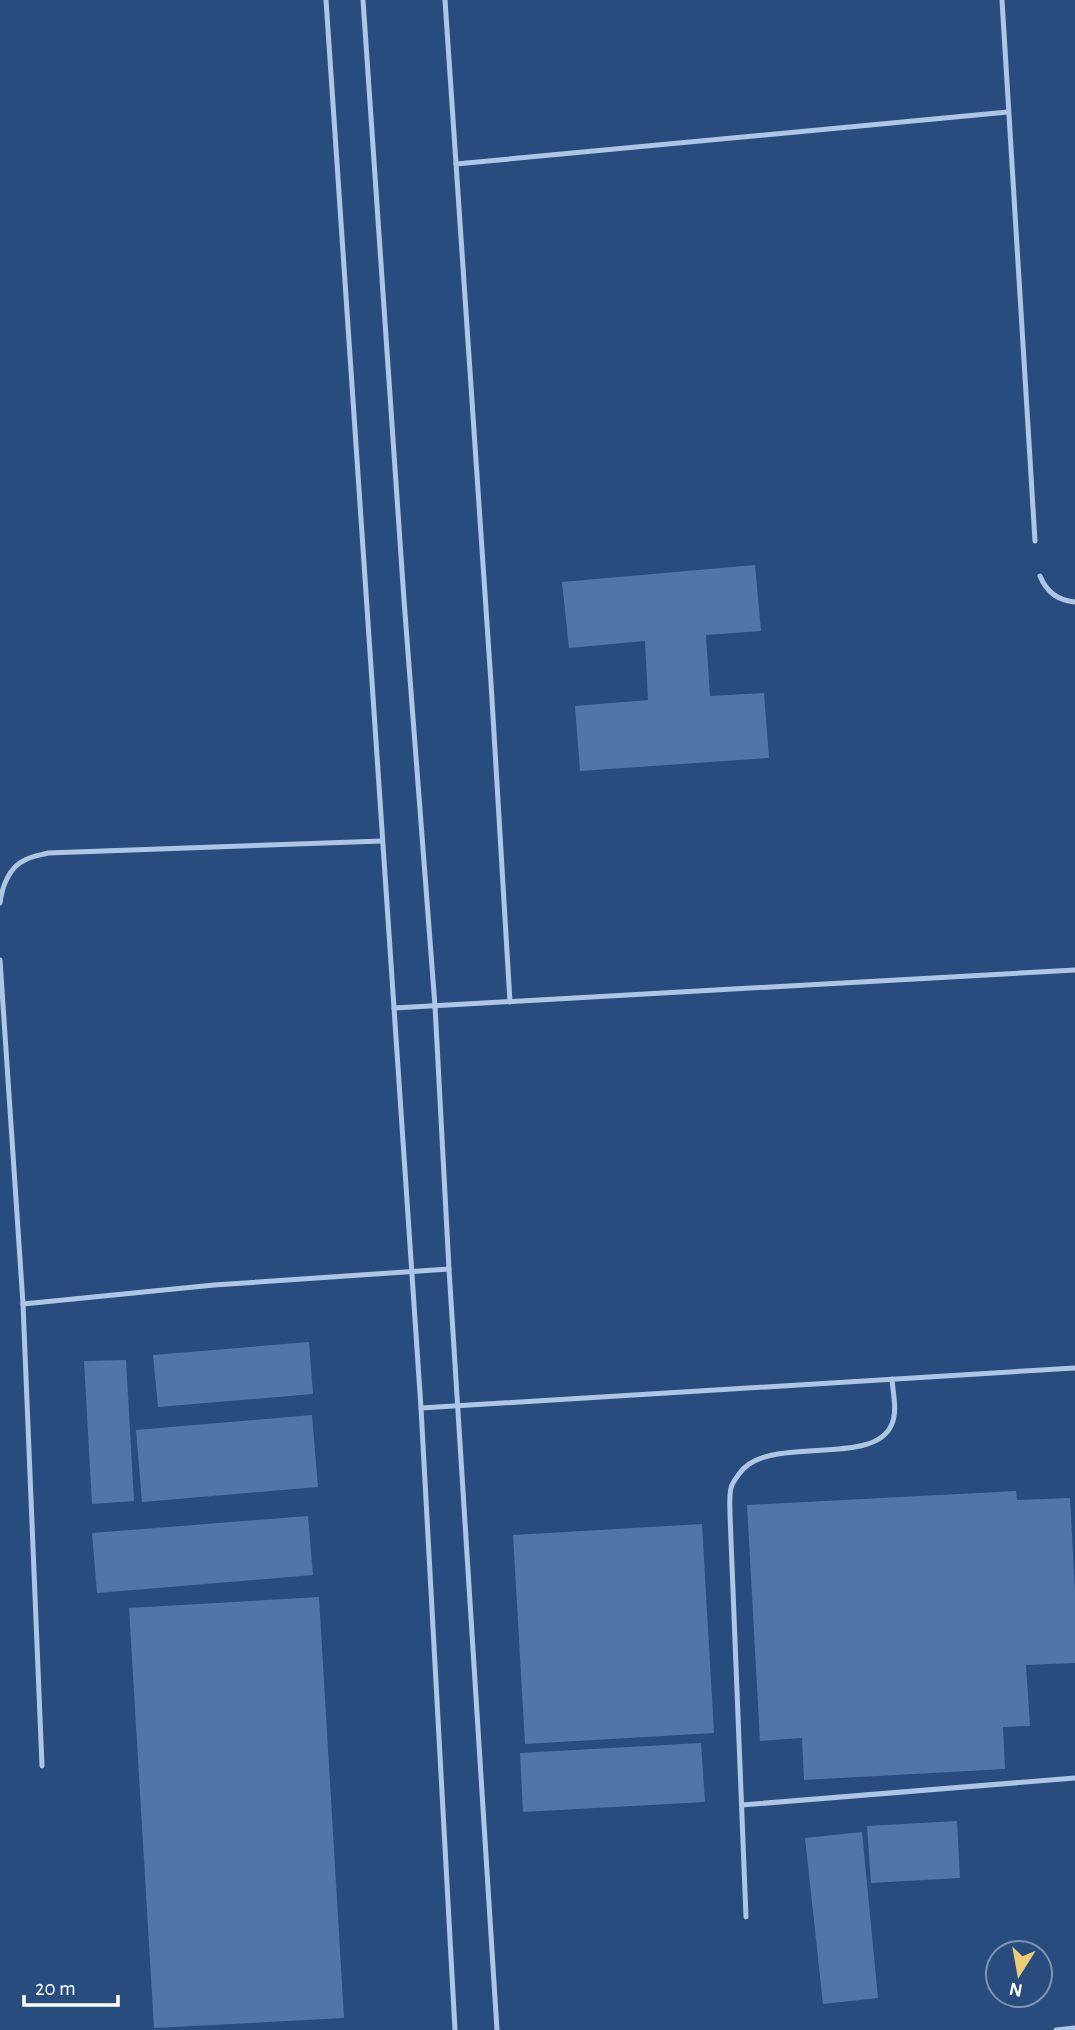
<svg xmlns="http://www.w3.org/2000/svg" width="1075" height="2030" viewBox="0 0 1075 2030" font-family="'Alegreya Sans',sans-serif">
<rect width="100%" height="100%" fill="#284c7e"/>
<g fill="#5075a7">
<polygon points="755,565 761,631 706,635 710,696 764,693 769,758 580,771 575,706 648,700 645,641 569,648 562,582"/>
<polygon points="309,1342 313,1394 158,1407 153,1355"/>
<polygon points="126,1360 134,1501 92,1504 84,1361"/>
<polygon points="312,1415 318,1487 142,1502 136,1430"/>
<polygon points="1016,1491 1017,1500 1070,1498 1075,1591 1075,1663 1026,1665 1030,1726 1003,1727 1005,1769 804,1780 802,1738 760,1741 747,1505"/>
<polygon points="308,1516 313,1575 97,1593 92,1533"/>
<polygon points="702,1524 714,1733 525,1744 513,1535"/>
<polygon points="319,1597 344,2018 154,2028 129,1608"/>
<polygon points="701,1743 705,1802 523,1812 520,1753"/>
<polygon points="957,1821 960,1878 871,1883 867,1826"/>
<polygon points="862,1832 878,1998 823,2004 805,1838"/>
</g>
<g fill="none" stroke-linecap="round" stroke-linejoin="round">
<g stroke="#aec6e5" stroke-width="5">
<polyline points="326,0 421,1408 455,2030"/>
<polyline points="363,0 404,600 435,1006 449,1269 497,2030"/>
<polyline points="445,0 491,683 510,1002"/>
<polyline points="1002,0 1035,541"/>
<polyline points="456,164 1008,112"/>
<path d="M1040,576C1047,593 1058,600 1075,602"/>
<path d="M0,903C2,887 9,867 25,860C32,856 41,855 48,853L382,841"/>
<polyline points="0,960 23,1304 42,1766"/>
<polyline points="394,1008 1075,970"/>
<polyline points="23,1304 214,1285 449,1269"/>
<polyline points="421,1408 1075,1368"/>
<polyline points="742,1805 1075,1778"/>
<path d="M746,1917L730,1515C730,1506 729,1496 731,1488C732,1483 736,1478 739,1474C767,1433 871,1468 891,1426C898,1412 893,1394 892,1379"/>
<polyline points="1056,2030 1075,2028"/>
</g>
</g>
<g transform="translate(1019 1974) rotate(191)"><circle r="33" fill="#284c7e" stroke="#7e94b2" stroke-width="2"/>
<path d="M0-5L12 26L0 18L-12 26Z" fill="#edcc75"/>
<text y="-10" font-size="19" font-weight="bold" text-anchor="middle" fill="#ffffff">N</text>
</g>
<path d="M24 1995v10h94v-10" fill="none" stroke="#ffffff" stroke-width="3.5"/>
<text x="35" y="1995" font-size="21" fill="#ffffff" stroke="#284c7e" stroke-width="5" paint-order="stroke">20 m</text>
</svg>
